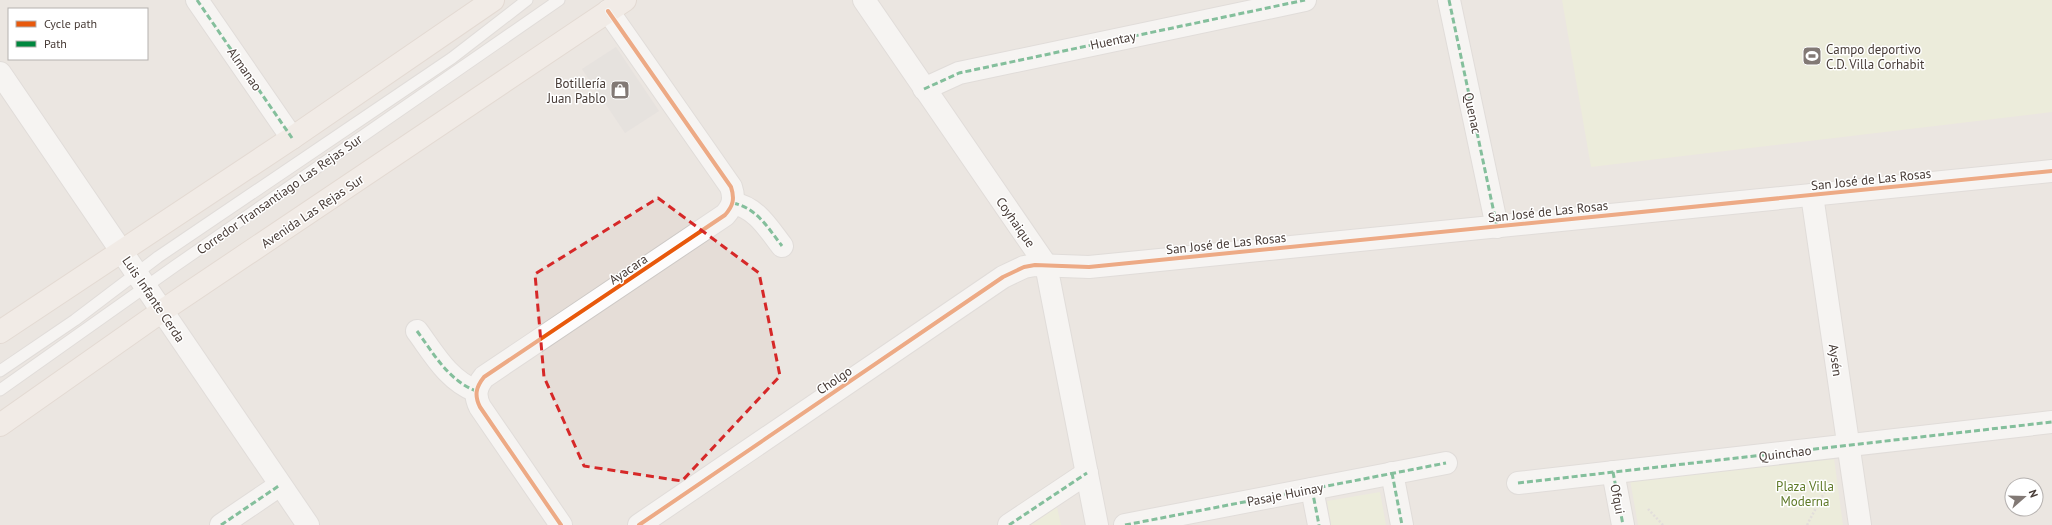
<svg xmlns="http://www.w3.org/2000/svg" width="2052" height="525" viewBox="0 0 2052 525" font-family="'PT Sans',sans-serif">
<rect width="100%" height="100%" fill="#f1edea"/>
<path fill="#e5ddd7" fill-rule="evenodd" d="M0,0H2052V525H0ZM9,9H147V59H9ZM2012,485H2036V509H2012Z"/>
<g fill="#e7eaca">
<polygon points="1562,0 2052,0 2052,112 1591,167"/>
<polygon points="1834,458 1843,525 1638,525 1630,480"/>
<polygon points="1380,492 1386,525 1331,525 1327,501"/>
<polygon points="1055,498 1061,525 1014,525"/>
</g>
<polygon fill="#d9d4d1" points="616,47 659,111 625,133 582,69"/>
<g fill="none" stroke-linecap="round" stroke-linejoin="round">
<defs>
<g id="service">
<polyline points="0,371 75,320 158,257 452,58 527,0"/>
<polyline points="0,390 175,266 559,0"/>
</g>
<g id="minor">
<polyline points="197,0 292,138"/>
<polyline points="864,0 1046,265 1097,525"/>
<polyline points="1449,0 1497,227"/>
<polyline points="924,89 959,73 1305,0"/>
<polyline points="1812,195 1860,525"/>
<path d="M733,203C757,208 768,228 782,246"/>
<path d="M417,331C434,354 448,380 476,391"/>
<polyline points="1613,472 1623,525"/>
<polyline points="1392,473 1402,525"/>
<polyline points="1518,483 2052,422"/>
<polyline points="1312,489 1319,525"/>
<polyline points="221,525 280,485"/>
<path d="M561,525L480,407C474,395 476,387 484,377L725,215C733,206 735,199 731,187L608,11"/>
<polyline points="639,525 1003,277 1024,267 1035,265 1089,267 2052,171"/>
<polyline points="1009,525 1087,473"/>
<polyline points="1125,525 1446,463"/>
</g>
<polyline id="tertiary" points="0,73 308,525"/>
<g id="primary">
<polyline points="0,332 292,138 493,0"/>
<polyline points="0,425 162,311 625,0"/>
</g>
</defs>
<use href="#service" stroke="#cdc9c6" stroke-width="13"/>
<use href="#minor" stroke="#cdc9c6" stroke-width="24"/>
<use href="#tertiary" stroke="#cdc9c6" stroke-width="24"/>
<use href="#primary" stroke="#d3c3b7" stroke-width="24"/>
<g stroke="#d1ccca" stroke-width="2.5" stroke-dasharray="2 2" stroke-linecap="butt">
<polyline points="1648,509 1663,525"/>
<polyline points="1807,525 1827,487"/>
</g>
<use href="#service" stroke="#fdfcfc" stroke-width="11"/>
<use href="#minor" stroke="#fdfcfc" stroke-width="22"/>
<use href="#tertiary" stroke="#fdfcfc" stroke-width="22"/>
<use href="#primary" stroke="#f1e9e3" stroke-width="22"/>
<g stroke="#00873e" stroke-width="3" stroke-dasharray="6 3" stroke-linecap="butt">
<polyline points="197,0 292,138"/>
<polyline points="1449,0 1497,227"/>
<polyline points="924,89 959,73 1305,0"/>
<path d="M733,203C757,208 768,228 782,246"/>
<path d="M417,331C434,354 448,380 476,391"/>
<polyline points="1613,472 1623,525"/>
<polyline points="1392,473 1402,525"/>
<polyline points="1518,483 2052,422"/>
<polyline points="1312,489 1319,525"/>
<polyline points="221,525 280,485"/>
<polyline points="1009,525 1087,473"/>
<polyline points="1125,525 1446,463"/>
</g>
<defs>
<g id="cycleway">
<path d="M561,525L480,407C474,395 476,387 484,377L725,215C733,206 735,199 731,187L608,11"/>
<polyline points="639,525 1003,277 1024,267 1035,265 1089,267 2052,171"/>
</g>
</defs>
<use href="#cycleway" stroke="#fff" stroke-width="6"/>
<use href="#cycleway" stroke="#e8590c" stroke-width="4"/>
</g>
<path d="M0 0H2052V525H0ZM658,198L759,273L780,376L682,481L584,466L544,377L535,274Z" fill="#f1edea" fill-opacity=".55" fill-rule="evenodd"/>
<path fill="none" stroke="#d62828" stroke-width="3" stroke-dasharray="8 5" stroke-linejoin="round" d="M658,198L759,273L780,376L682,481L584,466L544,377L535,274Z"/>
<defs>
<symbol id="stadium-square" viewBox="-11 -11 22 22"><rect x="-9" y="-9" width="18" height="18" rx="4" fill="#827975" stroke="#fff"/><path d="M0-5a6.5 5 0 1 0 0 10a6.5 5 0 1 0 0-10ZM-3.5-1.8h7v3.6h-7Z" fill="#fff"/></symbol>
<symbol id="shop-square" viewBox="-11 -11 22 22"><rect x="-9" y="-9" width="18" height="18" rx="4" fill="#827975" stroke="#fff"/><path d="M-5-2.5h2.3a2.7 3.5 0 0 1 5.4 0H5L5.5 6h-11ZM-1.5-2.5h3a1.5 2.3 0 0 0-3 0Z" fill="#fff"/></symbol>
</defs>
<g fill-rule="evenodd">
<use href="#stadium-square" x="1801" y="45" width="22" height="22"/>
<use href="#shop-square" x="609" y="79" width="22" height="22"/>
</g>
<g text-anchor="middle" stroke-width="3" stroke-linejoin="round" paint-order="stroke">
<g font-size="13" fill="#473b36" stroke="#fff">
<text transform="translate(1113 40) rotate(-12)" y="5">Huentay</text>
<text transform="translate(245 69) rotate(55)" y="5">Almanao</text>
<text transform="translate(1473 113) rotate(78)" y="5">Quenac</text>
<text transform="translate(1871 179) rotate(-6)" y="5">San José de Las Rosas</text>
<text transform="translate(279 194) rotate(-35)" y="5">Corredor Transantiago Las Rejas Sur</text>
<text transform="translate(312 211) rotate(-34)" y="5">Avenida Las Rejas Sur</text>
<text transform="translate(1548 211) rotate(-6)" y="5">San José de Las Rosas</text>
<text transform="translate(1016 222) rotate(55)" y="5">Coyhaique</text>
<text transform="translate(1226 243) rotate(-6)" y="5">San José de Las Rosas</text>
<text transform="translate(628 269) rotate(-34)" y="5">Ayacara</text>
<text transform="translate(154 299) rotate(56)" y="5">Luis Infante Cerda</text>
<text transform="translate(1836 360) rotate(82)" y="5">Aysén</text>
<text transform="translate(834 380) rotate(-34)" y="5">Cholgo</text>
<text transform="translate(1785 453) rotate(-7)" y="5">Quinchao</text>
<text transform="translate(1285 494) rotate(-11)" y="5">Pasaje Huinay</text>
<text transform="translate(1618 499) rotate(79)" y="5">Ofqui</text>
</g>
<g font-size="13" fill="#473b36" stroke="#fff" text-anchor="start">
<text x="1826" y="54">Campo deportivo<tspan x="1826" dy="15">C.D. Villa Corhabit</tspan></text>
<text x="606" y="88" text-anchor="end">Botillería<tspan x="606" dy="15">Juan Pablo</tspan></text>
</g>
<g font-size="13" fill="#5f7928" stroke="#fff">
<text x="1805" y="491">Plaza Villa<tspan x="1805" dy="15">Moderna</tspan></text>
</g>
</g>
<rect x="8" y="8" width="140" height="52" fill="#ffffff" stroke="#b5b1af"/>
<rect x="16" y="21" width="20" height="6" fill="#e8590c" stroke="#b5b1af"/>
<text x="44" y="28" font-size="12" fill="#473b36">Cycle path</text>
<rect x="16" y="41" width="20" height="6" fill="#00873e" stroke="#b5b1af"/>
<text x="44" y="48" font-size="12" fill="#473b36">Path</text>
<g transform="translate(2024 497) rotate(70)"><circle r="19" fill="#ffffff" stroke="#b5b1af"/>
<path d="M0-3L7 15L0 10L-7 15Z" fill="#827975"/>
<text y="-6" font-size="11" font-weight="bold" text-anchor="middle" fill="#473b36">N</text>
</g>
</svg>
